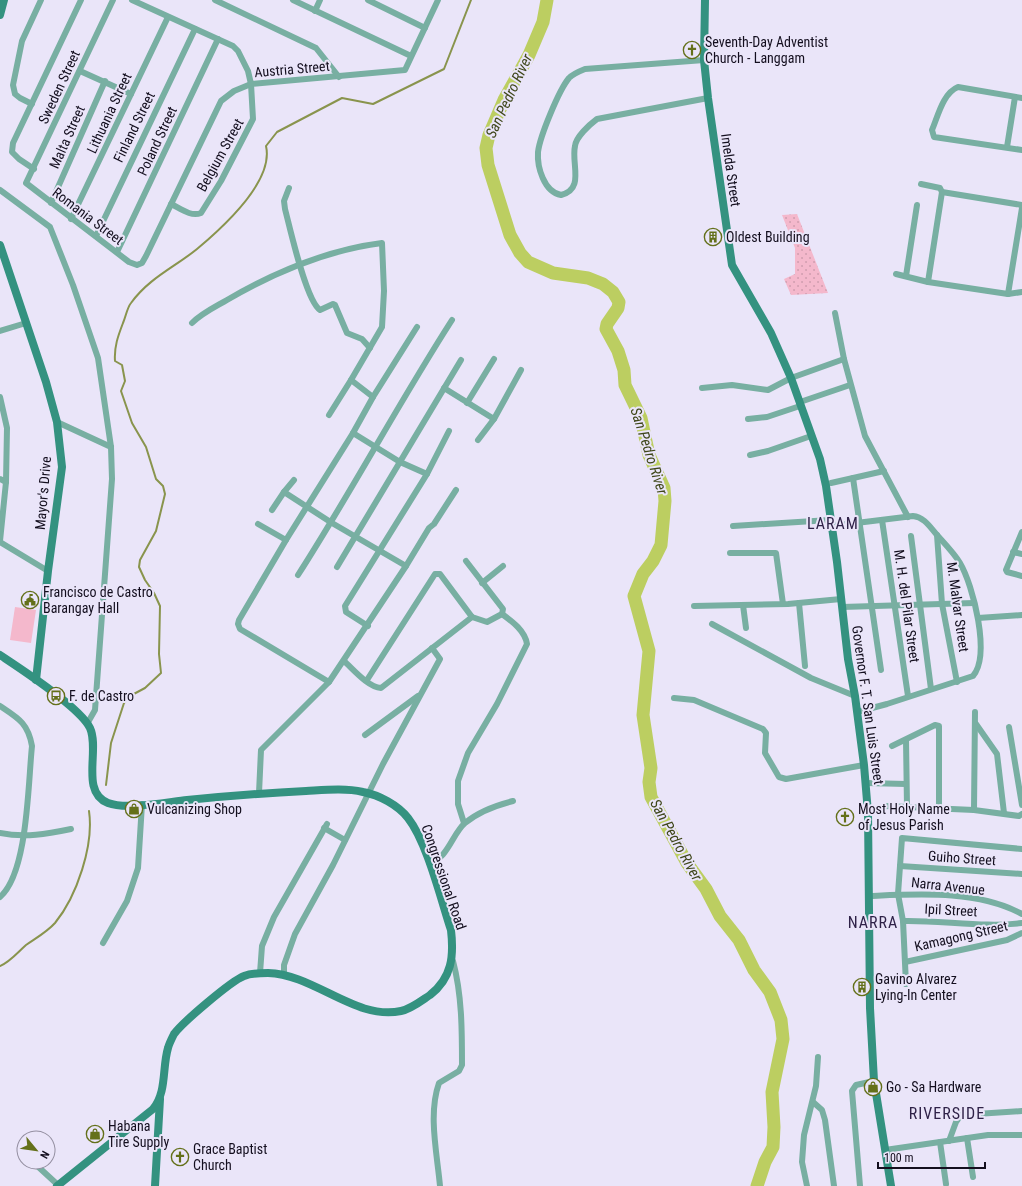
<svg xmlns="http://www.w3.org/2000/svg" width="1022" height="1186" viewBox="0 0 1022 1186" font-family="'Roboto Condensed',sans-serif">
<defs>
<pattern id="park-dots" width="8" height="8" patternUnits="userSpaceOnUse"><rect width="8" height="8" fill="#f4b8cc"/><path d="M2 2h.1M6 6h.1" fill="none" stroke="#d09daf" stroke-width="1.8" stroke-linecap="round"/></pattern>
</defs>
<rect width="100%" height="100%" fill="#eae5f9"/>
<polygon fill="#f4b8cc" points="15,607 36,610 31,643 10,640"/>
<polygon fill="url(#park-dots)" points="797,214 828,293 791,295 784,279 795,274 795,248 782,215"/>
<g fill="none" stroke-linecap="round" stroke-linejoin="round">
<g stroke="#89944d" stroke-width="2">
<path d="M106,785L111,743L124,703L130,696L145,688L161,673L159,654L160,606L154,593L145,580L139,567L140,560L156,531L165,494L163,486L156,479L146,447L132,423L121,391L125,381L122,365L115,361C114,347 118,336 123,323C126,316 127,308 131,303C149,278 175,267 197,249C222,228 274,181 266,146L277,132L342,98L373,104L444,69L471,0"/>
<path d="M0,966C10,962 18,952 26,945C36,938 47,932 55,923C77,896 94,845 89,811"/>
</g>
<polyline stroke="#bcce61" stroke-width="13" points="547,0 543,22 529,55 504,100 489,135 486,148 488,165 510,235 520,253 528,262 553,273 588,278 603,284 613,292 619,302 618,308 607,324 606,329 618,351 624,370 625,385 641,418 649,455 664,488 665,501 661,545 653,561 643,574 634,596 649,651 643,715 651,768 649,782 651,797 687,863 706,889 720,916 739,940 754,970 770,992 781,1020 783,1039 772,1092 774,1127 773,1147 765,1162 757,1186"/>
<g stroke="#78afa2" stroke-width="6">
<polyline points="113,0 26,183 129,262 137,265 142,263 146,256 221,101 234,91 251,84 405,70 438,0"/>
<path d="M132,0L233,46L238,51L248,71L251,84L253,119L221,181L201,213C191,217 181,209 171,204"/>
<polyline points="215,0 316,48 339,77"/>
<polyline points="293,0 411,56"/>
<polyline points="368,0 425,28"/>
<polyline points="315,11 320,0"/>
<path d="M704,60L585,69C580,71 573,74 569,78C559,90 540,136 538,152C537,167 544,192 561,195C585,189 571,164 575,146C576,137 589,125 597,119L708,98"/>
<polyline points="80,71 131,94"/>
<path d="M1022,98L958,87C943,93 938,116 932,130L934,137L1022,150"/>
<polyline points="32,104 20,98 15,94 13,85 22,41 41,0"/>
<polyline points="1007,147 1015,97"/>
<polyline points="34,169 19,159 12,152 13,143 81,0"/>
<polyline points="921,184 940,188 942,192"/>
<path d="M289,188L284,201L285,209C290,228 306,301 320,310L333,304L335,305L347,333L362,339L370,348"/>
<polyline points="0,190 50,227 73,285 98,358 111,447 112,479 95,710 87,724"/>
<polyline points="51,203 105,81"/>
<polyline points="71,219 168,17"/>
<polyline points="96,236 195,29"/>
<polyline points="117,252 218,39"/>
<polyline points="896,274 928,282 1008,294 1022,292"/>
<polyline points="906,276 917,205"/>
<polyline points="928,282 942,192 1022,205"/>
<polyline points="1008,294 1022,208"/>
<polyline points="835,313 844,359 865,436 908,517"/>
<path d="M192,323C202,313 215,307 227,300C275,272 327,250 382,243L384,291L382,327L351,380L373,397L353,433"/>
<polyline points="0,331 26,323"/>
<polyline points="444,388 494,419"/>
<polyline points="702,388 732,385 768,390 791,378 844,359"/>
<polyline points="0,397 7,428 6,482 0,479"/>
<polyline points="373,397 417,327"/>
<polyline points="803,401 850,385"/>
<polyline points="467,403 494,359"/>
<polyline points="329,415 351,380"/>
<polyline points="748,419 767,417 800,406"/>
<polyline points="57,422 111,447"/>
<polyline points="478,440 494,419 521,370"/>
<polyline points="750,455 768,451 811,436"/>
<polyline points="427,474 449,431"/>
<polyline points="853,478 881,670"/>
<polyline points="831,483 884,471"/>
<polyline points="284,492 294,480"/>
<polyline points="882,520 908,696"/>
<polyline points="258,524 286,540 353,433 400,462 427,474 345,606 346,612 368,626"/>
<polyline points="733,526 830,520"/>
<path d="M832,526L913,516C924,517 930,527 937,535C945,544 954,553 960,563C973,585 991,655 973,676L887,704L857,712"/>
<polyline points="1022,532 1006,570 1007,572 1022,576"/>
<polyline points="937,535 942,604 957,682"/>
<polyline points="911,536 931,689"/>
<polyline points="286,540 239,620 238,624 240,629 329,682"/>
<polyline points="0,541 6,482"/>
<polyline points="0,542 48,571"/>
<polyline points="1013,552 1022,554"/>
<polyline points="730,553 776,553 783,604"/>
<polyline points="406,566 429,528 434,524 456,490"/>
<polyline points="337,567 461,360"/>
<path d="M298,575C352,491 398,404 452,320"/>
<polyline points="482,583 503,566"/>
<polyline points="799,603 805,666"/>
<polyline points="743,605 746,628"/>
<polyline points="694,606 788,604 841,599"/>
<polyline points="842,607 974,603"/>
<polyline points="978,618 1022,615"/>
<polyline points="712,624 811,678 855,696"/>
<path d="M344,661C354,670 368,687 381,688L472,617"/>
<polyline points="367,680 435,574 440,574 472,617 487,622 502,614 503,609 466,561"/>
<polyline points="674,698 694,700 763,729 766,733 765,753 779,777 786,779 864,765"/>
<path d="M0,706C18,718 28,723 32,746C28,783 28,873 0,897"/>
<polyline points="976,724 997,754 1004,813"/>
<polyline points="1009,727 1022,805"/>
<polyline points="365,735 418,696"/>
<polyline points="906,740 907,806"/>
<polyline points="892,746 935,725 939,726 939,807"/>
<polyline points="866,783 906,784"/>
<polyline points="259,793 261,750 329,682 406,566 332,523 284,492 272,510"/>
<polyline points="885,806 974,810 1019,816 1022,814"/>
<polyline points="974,810 975,712"/>
<path d="M464,823L458,804V781L468,753L497,704L527,644C525,631 513,622 502,614"/>
<polyline points="324,828 345,840"/>
<path d="M0,833C25,838 47,834 71,829"/>
<path d="M429,863C448,859 452,834 465,823C478,812 497,805 513,801"/>
<polyline points="900,866 1022,874"/>
<path d="M869,896C919,894 977,890 1022,914"/>
<path d="M903,921C940,920 986,928 1022,923"/>
<polyline points="103,943 127,901 138,868 142,804"/>
<polyline points="905,962 1007,940 1022,933"/>
<polyline points="260,973 262,946 274,917 327,824"/>
<polyline points="284,974 284,965 295,934 333,865 383,764 440,659 432,648"/>
<polyline points="906,984 903,921 898,894 902,838 1022,849"/>
<polyline points="813,1102 822,1110 825,1120 834,1186"/>
<polyline points="967,1138 973,1177"/>
<polyline points="949,1141 956,1122 961,1115 1022,1111"/>
<polyline points="940,1142 946,1184"/>
<polyline points="885,1150 988,1135 1022,1135"/>
<polyline points="33,1162 58,1185"/>
<path d="M440,1186C437,1153 428,1114 439,1083L459,1071L462,1065C462,1030 462,995 453,961"/>
<polyline points="807,1186 802,1162 804,1135 816,1086 818,1057"/>
<polyline points="860,1186 852,1091 856,1085 874,1081"/>
</g>
<g stroke="#349280" stroke-width="8">
<polyline points="705,0 704,60 708,98 732,265 771,333 791,378 820,459 826,486 837,562 848,659 855,696 864,765 868,813 870,1008 874,1081 891,1186"/>
<polyline points="0,15 4,0"/>
<polyline points="0,245 46,382 57,422 62,467 48,571 36,680"/>
<path d="M0,655C21,669 80,707 90,728C100,750 80,792 108,803C126,810 167,802 187,800C227,796 266,793 306,791C325,790 345,788 363,792C379,795 398,805 408,818C427,842 441,900 451,930C454,956 452,978 430,995C421,1001 411,1009 401,1011C356,1021 314,974 268,973C261,973 251,973 244,976C231,981 183,1022 174,1034C172,1038 169,1044 168,1048C162,1068 167,1092 153,1109L57,1186"/>
<polyline points="155,1186 160,1099"/>
</g>
</g>
<defs>
<symbol id="church-ring" viewBox="-11 -11 22 22"><circle r="9.5" fill="#eae5f9" stroke="#64701a" stroke-width="1.5"/><path d="M-1.2-6h2.4v3.5h3.3v2.4h-3.3V6h-2.4V-.1h-3.3v-2.4h3.3Z" fill="#64701a"/></symbol>
<symbol id="building-ring" viewBox="-11 -11 22 22"><circle r="9.5" fill="#eae5f9" stroke="#64701a" stroke-width="1.5"/><path d="M-4-6H4V6H1V3H-1V6H-4ZM-2.5-4.3h1.7v1.8h-1.7ZM.8-4.3h1.7v1.8H.8ZM-2.5-1h1.7V.8h-1.7ZM.8-1h1.7V.8H.8Z" fill="#64701a"/></symbol>
<symbol id="civic-ring" viewBox="-11 -11 22 22"><circle r="9.5" fill="#eae5f9" stroke="#64701a" stroke-width="1.5"/><path d="M-.6-6.5H3V-4.5H.6V-3L4-1V1h2V6H-6V1h2V-1L-.6-3ZM-1.2 2.5V6h2.4V2.5Z" fill="#64701a"/></symbol>
<symbol id="bus-ring" viewBox="-11 -11 22 22"><circle r="9.5" fill="#eae5f9" stroke="#64701a" stroke-width="1.5"/><path d="M-5-6H5V4H4V6H2V4H-2V6H-4V4H-5ZM-3.5-4V0h7V-4ZM-3.5 1.2v1.5H-2V1.2ZM2 1.2v1.5H3.5V1.2Z" fill="#64701a"/></symbol>
<symbol id="shop-ring" viewBox="-11 -11 22 22"><circle r="9.5" fill="#eae5f9" stroke="#64701a" stroke-width="1.5"/><path d="M-5-2.5h2.3a2.7 3.5 0 0 1 5.4 0H5L5.5 6h-11ZM-1.5-2.5h3a1.5 2.3 0 0 0-3 0Z" fill="#64701a"/></symbol>
</defs>
<g fill-rule="evenodd">
<use href="#church-ring" x="682" y="40" width="20" height="20"/>
<use href="#building-ring" x="703" y="227" width="20" height="20"/>
<use href="#civic-ring" x="20" y="590" width="20" height="20"/>
<use href="#bus-ring" x="46" y="686" width="20" height="20"/>
<use href="#shop-ring" x="124" y="799" width="20" height="20"/>
<use href="#church-ring" x="835" y="807" width="20" height="20"/>
<use href="#building-ring" x="852" y="977" width="20" height="20"/>
<use href="#shop-ring" x="863" y="1077" width="20" height="20"/>
<use href="#shop-ring" x="85" y="1124" width="20" height="20"/>
<use href="#church-ring" x="170" y="1147" width="20" height="20"/>
</g>
<g text-anchor="middle" stroke-width="4" stroke-linejoin="round" paint-order="stroke">
<g font-size="14" fill="#130e1e" stroke="#eae5f9" text-anchor="start">
<text x="705" y="47">Seventh-Day Adventist<tspan x="705" dy="16">Church - Langgam</tspan></text>
<text x="726" y="242">Oldest Building</text>
<text x="43" y="597">Francisco de Castro<tspan x="43" dy="16">Barangay Hall</tspan></text>
<text x="69" y="701">F. de Castro</text>
<text x="147" y="814">Vulcanizing Shop</text>
<text x="858" y="814">Most Holy Name<tspan x="858" dy="16">of Jesus Parish</tspan></text>
<text x="875" y="984">Gavino Alvarez<tspan x="875" dy="16">Lying-In Center</tspan></text>
<text x="886" y="1092">Go - Sa Hardware</text>
<text x="108" y="1131">Habana<tspan x="108" dy="16">Tire Supply</tspan></text>
<text x="193" y="1154">Grace Baptist<tspan x="193" dy="16">Church</tspan></text>
</g>
<g font-size="14" fill="#130e1e" stroke="#eae5f9">
<text transform="translate(292 69) rotate(-5)" y="5">Austria Street</text>
<text transform="translate(59 87) rotate(-65)" y="5">Sweden Street</text>
<text transform="translate(109 113) rotate(-65)" y="5">Lithuania Street</text>
<text transform="translate(134 127) rotate(-64)" y="5">Finland Street</text>
<text transform="translate(67 137) rotate(-66)" y="5">Malta Street</text>
<text transform="translate(157 141) rotate(-65)" y="5">Poland Street</text>
<text transform="translate(220 155) rotate(-61)" y="5">Belgium Street</text>
<text transform="translate(731 170) rotate(82)" y="5">Imelda Street</text>
<text transform="translate(88 216) rotate(37)" y="5">Romania Street</text>
<text transform="translate(43 493) rotate(-85)" y="5">Mayor's Drive</text>
<text transform="translate(907 606) rotate(82)" y="5">M. H. del Pilar Street</text>
<text transform="translate(958 607) rotate(82)" y="5">M. Malvar Street</text>
<text transform="translate(868 705) rotate(82)" y="5">Governor F. T. San Luis Street</text>
<text transform="translate(962 858) rotate(4)" y="5">Guiho Street</text>
<text transform="translate(444 877) rotate(71)" y="5">Congressional Road</text>
<text transform="translate(948 886) rotate(6)" y="5">Narra Avenue</text>
<text transform="translate(951 910) rotate(3)" y="5">Ipil Street</text>
<text transform="translate(961 936) rotate(-13)" y="5">Kamagong Street</text>
</g>
<g font-size="15" font-style="italic" fill="#3f471a" stroke="#eae5f9">
<text transform="translate(509 96) rotate(-65)" y="5">San Pedro River</text>
<text transform="translate(649 451) rotate(72)" y="5">San Pedro River</text>
<text transform="translate(676 840) rotate(61)" y="5">San Pedro River</text>
</g>
<g font-size="16" letter-spacing="1" fill="#2f2248" stroke="#eae5f9">
<text x="833" y="529">LARAM</text>
<text x="873" y="928">NARRA</text>
<text x="947" y="1119">RIVERSIDE</text>
</g>
</g>
<g transform="translate(36 1150) rotate(119)"><circle r="19" fill="#eae5f9" stroke="#948fa1"/>
<path d="M0-3L7 15L0 10L-7 15Z" fill="#64701a"/>
<text y="-6" font-size="11" font-weight="bold" text-anchor="middle" fill="#130e1e">N</text>
</g>
<path d="M878 1162v6h107v-6" fill="none" stroke="#130e1e" stroke-width="2"/>
<text x="884" y="1162" font-size="12" fill="#130e1e" stroke="#eae5f9" stroke-width="3" paint-order="stroke">100 m</text>
</svg>
